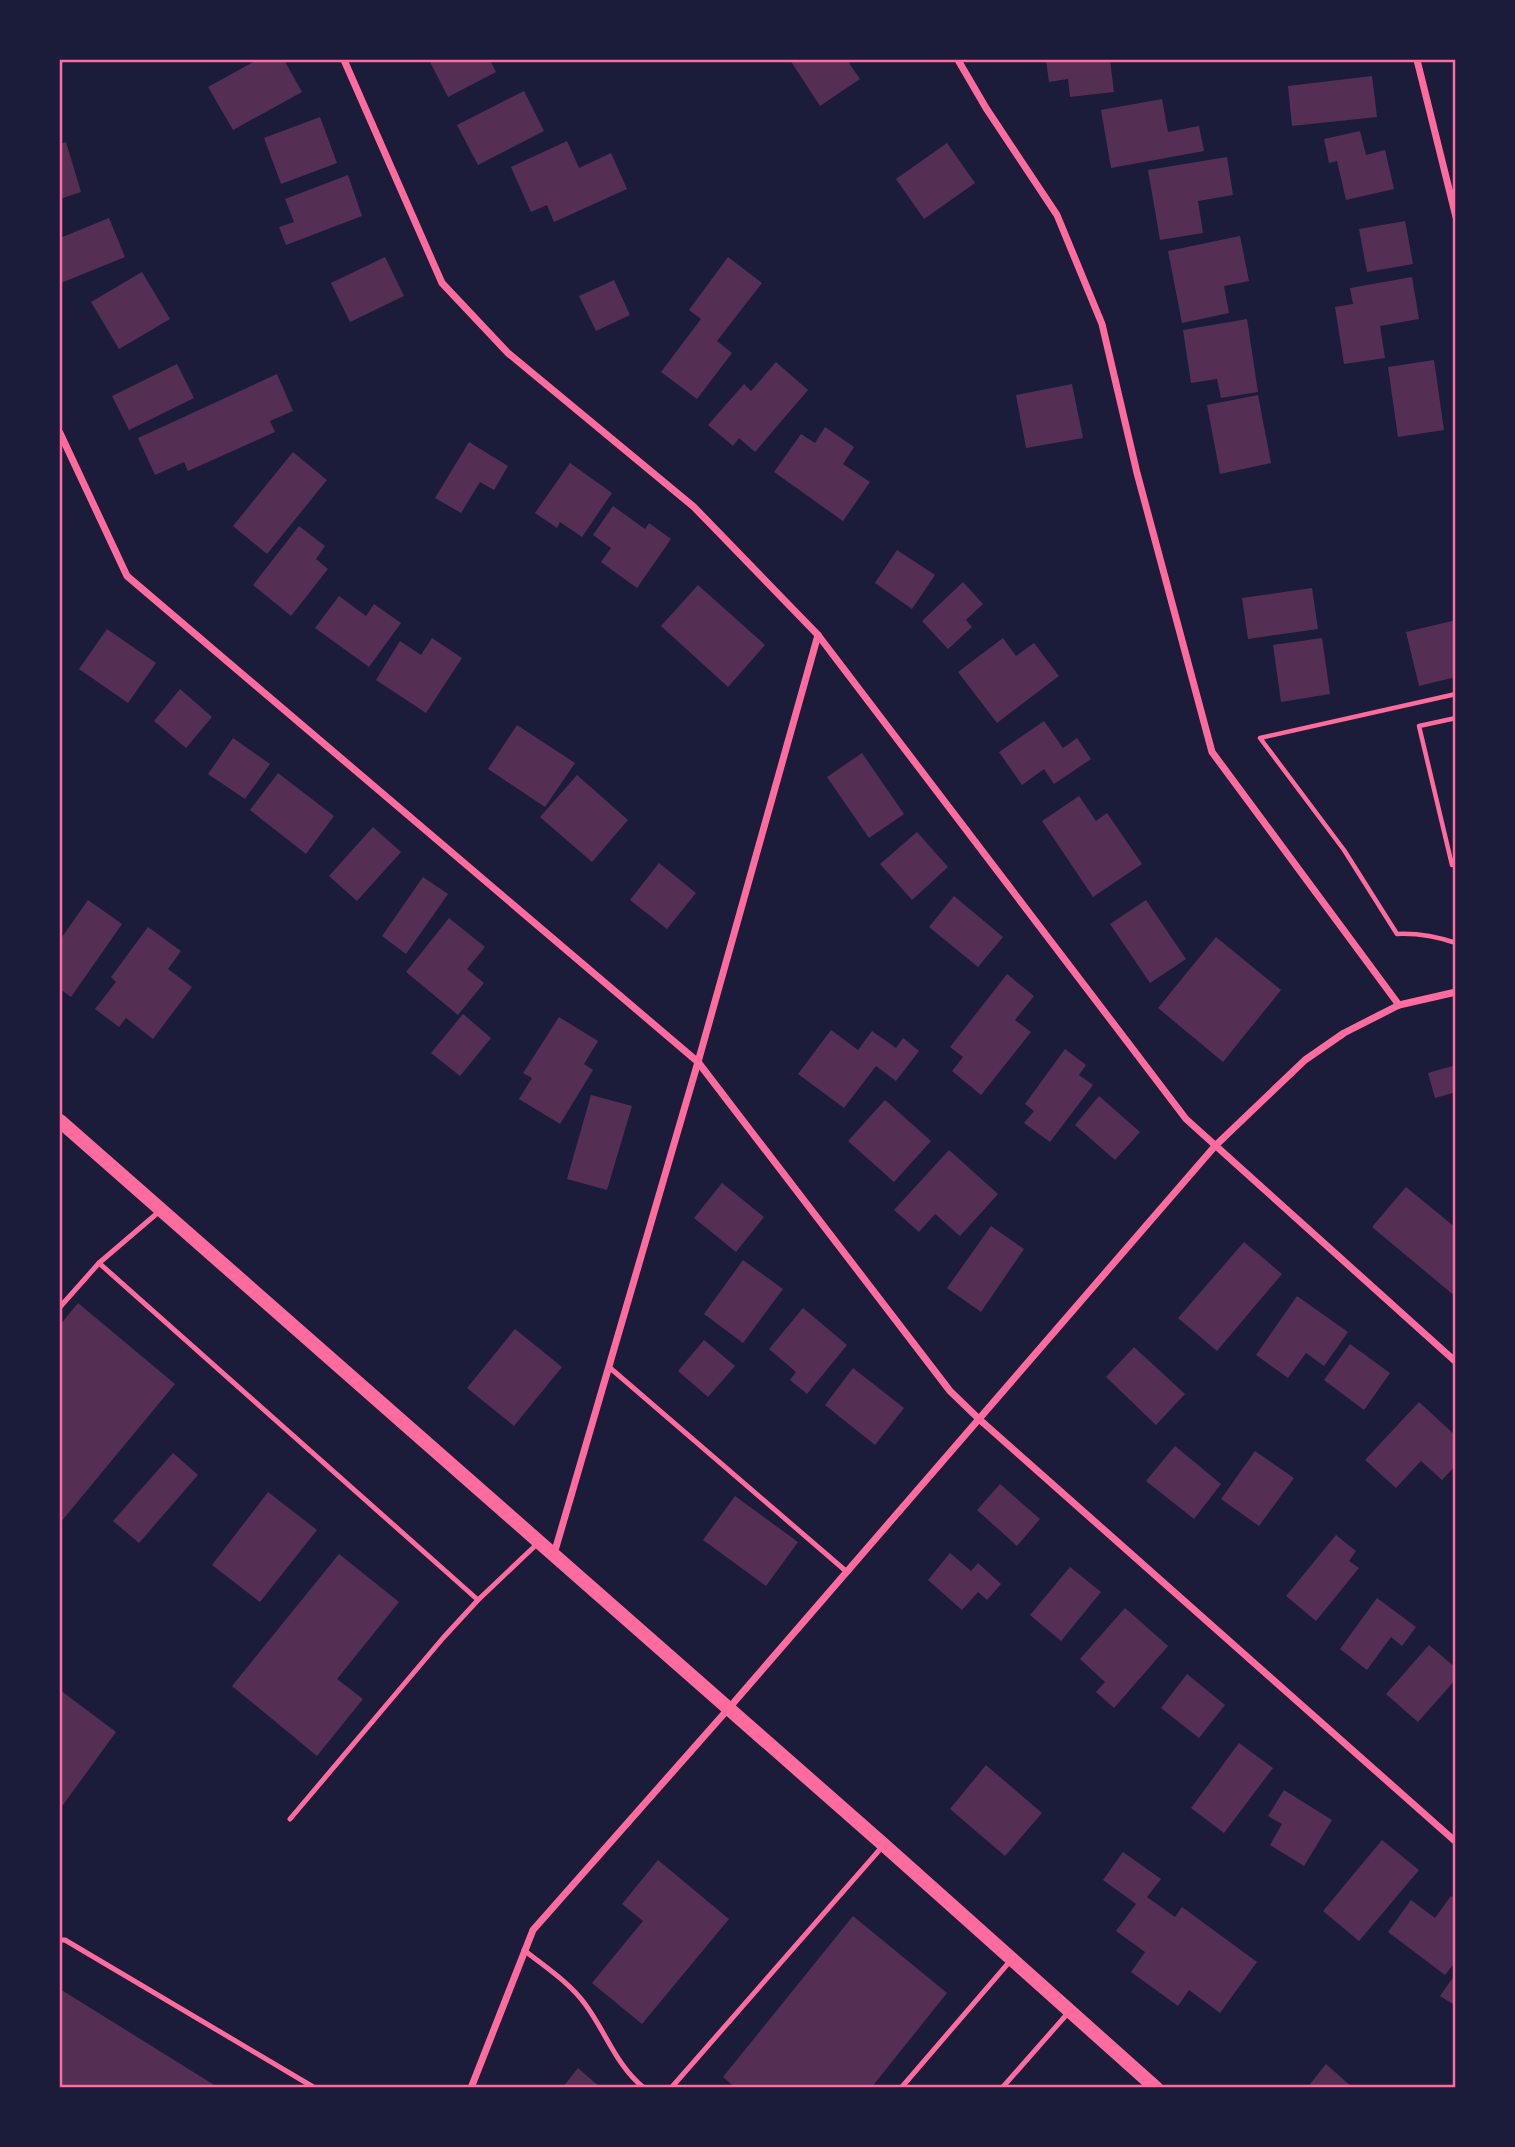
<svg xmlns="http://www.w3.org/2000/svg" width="1515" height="2147" viewBox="0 0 1515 2147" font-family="'Libre Baskerville',serif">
<rect width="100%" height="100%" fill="#1b1b3a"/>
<g fill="#542f53">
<polygon points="257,60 284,60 302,92 233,130 208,87"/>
<polygon points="429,60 490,60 496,72 448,97"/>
<polygon points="790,60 854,60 849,63 860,79 820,106"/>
<polygon points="1046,60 1110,60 1114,92 1070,97 1068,79 1049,82"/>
<polygon points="1372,76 1377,117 1292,126 1288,86"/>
<polygon points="524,91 544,131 478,165 457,125"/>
<polygon points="1162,99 1168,132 1199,126 1204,151 1111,168 1101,110"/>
<polygon points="320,117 337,163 281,184 264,138"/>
<polygon points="1360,131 1366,155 1385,150 1394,189 1346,200 1337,161 1329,163 1324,139"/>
<polygon points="567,141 579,168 611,153 627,189 554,222 547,205 531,212 511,167"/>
<polygon points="66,142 81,192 60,199 60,144"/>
<polygon points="947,143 975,183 924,219 896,179"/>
<polygon points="1227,157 1233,195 1198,201 1203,233 1160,240 1148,170"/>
<polygon points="348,175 362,216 286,245 279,227 294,222 285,199"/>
<polygon points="109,218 125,257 61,283 60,238"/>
<polygon points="1405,221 1413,264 1367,272 1359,229"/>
<polygon points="1240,236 1249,281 1224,286 1229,313 1182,323 1168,251"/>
<polygon points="385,257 404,296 350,322 331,283"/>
<polygon points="728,257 762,283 717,341 732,353 697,399 661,372 701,319 689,310"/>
<polygon points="142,272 170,319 119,349 91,302"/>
<polygon points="1412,277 1419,319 1380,326 1385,358 1344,364 1335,307 1353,304 1350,288"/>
<polygon points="614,280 630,315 596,331 579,296"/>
<polygon points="1247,319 1258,392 1221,398 1217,379 1191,383 1183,330"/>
<polygon points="1434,360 1444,430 1398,437 1388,367"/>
<polygon points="776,362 808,390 755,452 739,438 733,446 708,425 744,384 751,391"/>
<polygon points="177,364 194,398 129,430 112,396"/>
<polygon points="277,374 293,411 270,421 275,432 188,471 184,462 155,475 138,438"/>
<polygon points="1072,384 1083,438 1026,448 1016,395"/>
<polygon points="1258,395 1271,463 1220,474 1207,405"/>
<polygon points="825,427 854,447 843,464 870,482 843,521 774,472 801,434 815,443"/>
<polygon points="469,442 508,466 494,490 480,482 461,513 435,498"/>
<polygon points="293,452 327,480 267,554 233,526"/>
<polygon points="570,463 612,493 582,537 560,522 557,528 535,513"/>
<polygon points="613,506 645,529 649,523 671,539 637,588 601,562 611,548 593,535"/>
<polygon points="299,526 325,546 316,559 328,569 291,616 253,585"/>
<polygon points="897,550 935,575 912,609 875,583"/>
<polygon points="963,582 983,604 966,620 972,627 948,649 922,621"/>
<polygon points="698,585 765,645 728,687 661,626"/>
<polygon points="1312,588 1318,629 1248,639 1242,598"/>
<polygon points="339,596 366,616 374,604 401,623 369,667 315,628"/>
<polygon points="1456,620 1456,677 1419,686 1406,632"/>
<polygon points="107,629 156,663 128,703 79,669"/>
<polygon points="432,638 462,658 426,713 376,680 400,641 421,655"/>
<polygon points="1003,638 1016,656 1034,643 1059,676 997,723 958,672"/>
<polygon points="1322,638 1330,694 1281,702 1273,645"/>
<polygon points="180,689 212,717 186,748 154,721"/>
<polygon points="1044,721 1063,748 1077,738 1091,759 1054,784 1044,769 1022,785 999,752"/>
<polygon points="517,725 575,763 545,807 488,769"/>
<polygon points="233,738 270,764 245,799 208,774"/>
<polygon points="862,753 904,814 869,838 827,777"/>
<polygon points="278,773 334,816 306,854 250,810"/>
<polygon points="577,775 628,820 592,862 540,817"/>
<polygon points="1079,796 1096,821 1107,813 1142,864 1093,897 1042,821"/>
<polygon points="373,827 401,852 357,901 329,876"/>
<polygon points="917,832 948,867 912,900 880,864"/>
<polygon points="659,863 696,893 667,929 630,900"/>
<polygon points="423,877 448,894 406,954 382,936"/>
<polygon points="954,896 1003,937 978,967 929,927"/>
<polygon points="88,900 122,924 71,997 60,989 60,940"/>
<polygon points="1146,900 1186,959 1150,983 1110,924"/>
<polygon points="449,918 485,947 467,969 484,983 458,1015 406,972"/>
<polygon points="148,927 181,951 168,969 192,987 153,1039 126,1018 119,1027 95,1009 116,982 111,977"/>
<polygon points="1216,937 1281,990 1223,1062 1158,1008"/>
<polygon points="1007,974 1034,996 1015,1020 1031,1032 981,1095 952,1071 963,1057 950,1047"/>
<polygon points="463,1014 491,1038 460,1076 431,1053"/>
<polygon points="559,1017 598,1041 584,1064 593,1070 560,1124 519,1099 532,1078 523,1073"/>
<polygon points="831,1030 858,1050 872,1031 896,1048 903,1038 919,1051 896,1081 876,1066 844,1108 798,1074"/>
<polygon points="1065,1049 1086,1065 1079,1075 1093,1085 1050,1142 1024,1123 1034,1111 1025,1104"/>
<polygon points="1456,1065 1456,1101 1453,1093 1435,1098 1428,1073"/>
<polygon points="591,1095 632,1106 607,1190 567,1179"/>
<polygon points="1099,1096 1140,1132 1115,1160 1075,1125"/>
<polygon points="885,1100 931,1141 894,1182 848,1141"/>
<polygon points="949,1150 998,1194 960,1236 935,1214 919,1232 894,1210"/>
<polygon points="722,1183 764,1217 736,1252 694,1218"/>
<polygon points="1406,1187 1456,1228 1456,1297 1372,1227"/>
<polygon points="991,1226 1024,1249 981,1312 947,1288"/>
<polygon points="1244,1242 1282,1274 1217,1351 1178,1318"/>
<polygon points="743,1260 783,1289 743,1343 704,1314"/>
<polygon points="1297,1296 1348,1332 1324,1366 1306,1353 1288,1378 1256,1355"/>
<polygon points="78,1303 175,1384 60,1523 60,1325"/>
<polygon points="803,1308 847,1345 807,1394 790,1380 796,1372 769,1349"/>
<polygon points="515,1329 562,1367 514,1426 467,1388"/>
<polygon points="704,1340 735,1366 708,1397 678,1371"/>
<polygon points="1350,1344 1390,1373 1364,1410 1324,1380"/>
<polygon points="1134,1347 1185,1394 1156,1425 1106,1377"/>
<polygon points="853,1368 904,1408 875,1445 825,1405"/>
<polygon points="1419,1402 1456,1436 1456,1465 1442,1480 1421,1461 1396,1488 1365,1460"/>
<polygon points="1175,1446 1221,1484 1194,1519 1146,1481"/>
<polygon points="1255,1451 1294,1478 1259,1526 1221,1499"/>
<polygon points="173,1453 198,1475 139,1543 113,1521"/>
<polygon points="1000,1484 1040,1519 1017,1546 977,1510"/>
<polygon points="268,1492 317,1530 260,1602 212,1565"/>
<polygon points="735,1496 798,1542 766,1586 703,1540"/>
<polygon points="1336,1535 1356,1551 1349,1561 1359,1568 1316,1621 1286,1596"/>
<polygon points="950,1553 971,1571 978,1563 1001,1584 987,1600 978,1592 962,1610 928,1580"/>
<polygon points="339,1554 399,1602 337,1679 363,1699 317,1756 232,1686"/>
<polygon points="1070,1567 1101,1592 1061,1641 1030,1615"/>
<polygon points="1377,1598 1416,1627 1402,1646 1391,1637 1367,1670 1340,1649"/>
<polygon points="1125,1608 1168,1646 1114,1708 1096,1692 1105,1682 1080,1659"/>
<polygon points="1429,1645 1456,1668 1456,1679 1418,1722 1386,1694"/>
<polygon points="1187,1674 1225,1705 1199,1738 1161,1708"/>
<polygon points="60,1690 116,1732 60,1809"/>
<polygon points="1239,1743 1273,1768 1224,1833 1191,1808"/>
<polygon points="986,1765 1042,1813 1005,1856 950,1809"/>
<polygon points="1284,1790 1332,1820 1304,1866 1270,1845 1282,1824 1268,1816"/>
<polygon points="1382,1840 1419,1870 1359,1941 1323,1911"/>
<polygon points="1123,1852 1161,1879 1147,1897 1175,1917 1182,1907 1257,1962 1220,2013 1189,1990 1178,2006 1131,1972 1145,1952 1116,1931 1136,1904 1103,1880"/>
<polygon points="658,1860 729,1919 642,2024 592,1983 643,1921 622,1904"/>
<polygon points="1451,1896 1456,1899 1456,1961 1445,1975 1388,1932 1411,1900 1435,1918"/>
<polygon points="853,1916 947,1993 871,2088 736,2088 723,2077"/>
<polygon points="1456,1973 1456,2006 1440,1996"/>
<polygon points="60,1989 219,2088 60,2088"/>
<polygon points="1326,2064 1353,2088 1307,2088"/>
<polygon points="578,2068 601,2088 562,2088"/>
</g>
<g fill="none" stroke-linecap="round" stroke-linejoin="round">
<g stroke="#ff6b9d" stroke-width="4.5">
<path d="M1456,694L1260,738L1344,850L1397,934C1418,933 1435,936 1456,943"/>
<polyline points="1456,718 1419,726 1452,865 1456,864"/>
</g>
<g stroke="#ff6b9d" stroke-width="5">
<polyline points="99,1263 478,1600 537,1544"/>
<polyline points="60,1307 99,1263 161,1210"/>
<polyline points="609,1367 847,1572"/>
<polyline points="290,1819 443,1638 478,1600"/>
<polyline points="60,1940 65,1940 315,2088"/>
<path d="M524,1950C545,1967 569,1982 585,2004C606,2032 615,2064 644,2088"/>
<polyline points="671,2088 882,1847"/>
<polyline points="901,2088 1011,1960"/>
<polyline points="1002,2088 1068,2013"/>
</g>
<g stroke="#ff6b9d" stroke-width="7">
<polyline points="344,60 442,283 508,353 694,507 818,635 1186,1119 1456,1362"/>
<polyline points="958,60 986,108 1057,215 1102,324 1137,473 1212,752 1399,1005"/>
<polyline points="1417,60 1456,217"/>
<polyline points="60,433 127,576 698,1062 950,1391 979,1419 1456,1842"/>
<polyline points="554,1554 698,1062 818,635"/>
<polyline points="471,2088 533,1930 729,1708 1215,1146 1305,1060 1344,1033 1399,1005 1456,992"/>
</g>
<polyline stroke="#ff6b9d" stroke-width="14" points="60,1121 884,1845 1156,2088"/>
</g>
<rect width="1515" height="2147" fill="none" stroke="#1b1b3a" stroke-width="122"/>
<rect x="61" y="61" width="1393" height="2025" fill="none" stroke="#ff6b9d" stroke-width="2.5"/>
</svg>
